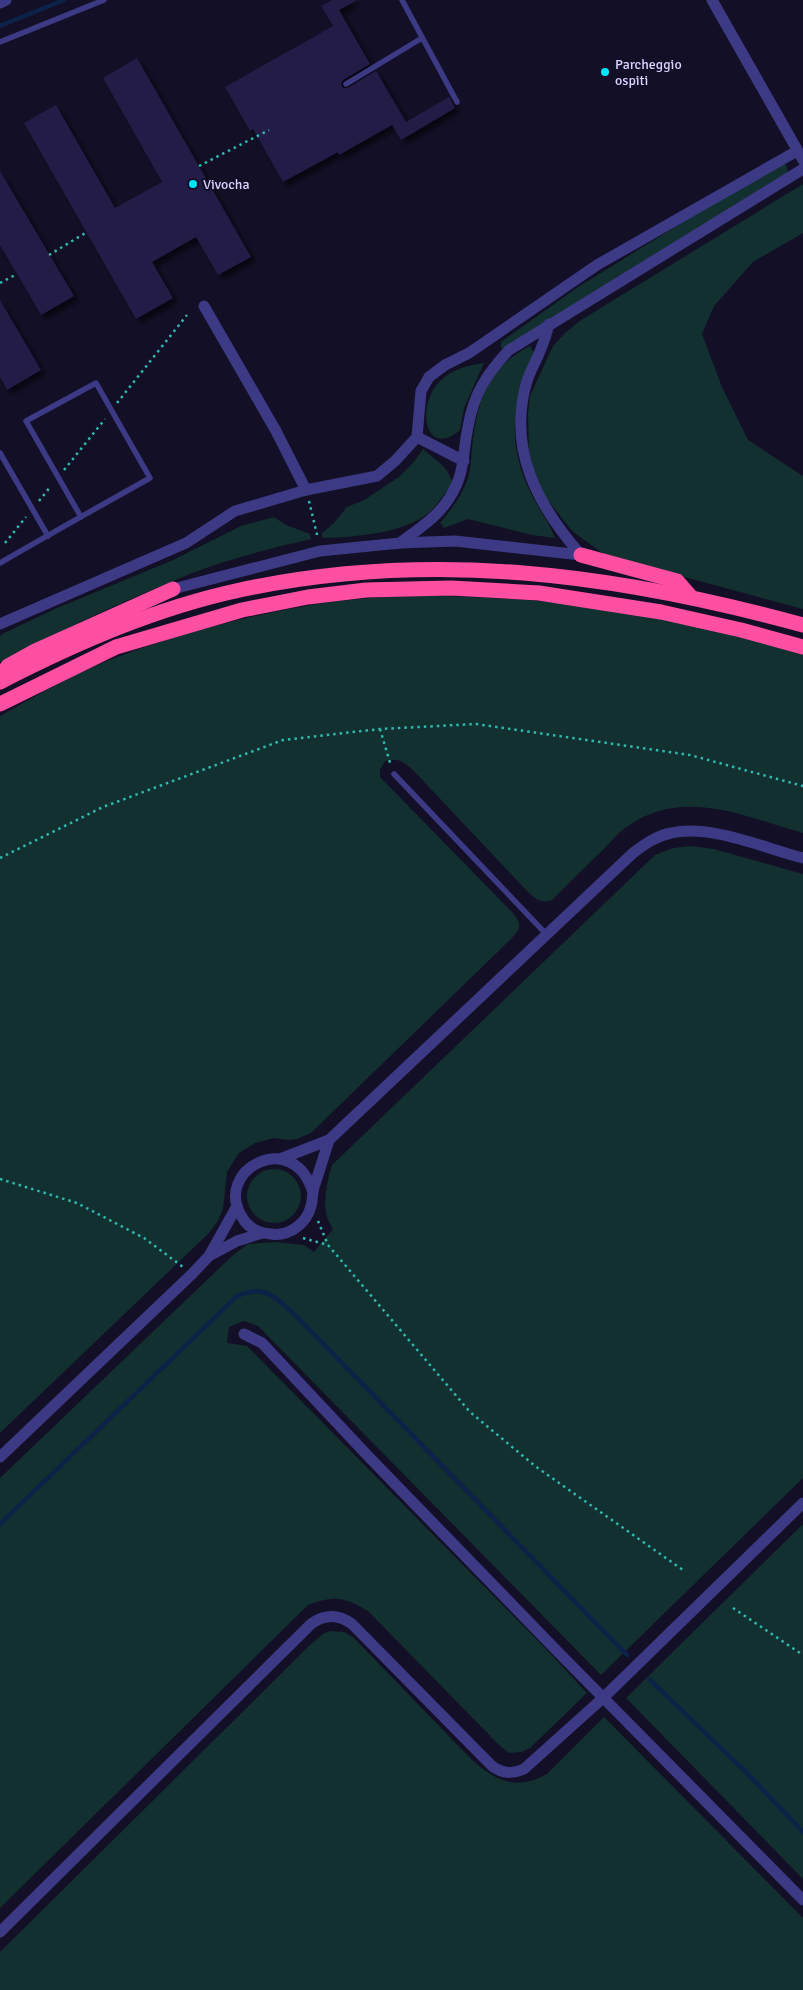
<svg xmlns="http://www.w3.org/2000/svg" width="803" height="1990" viewBox="0 0 803 1990" font-family="Signika,sans-serif">
<defs>
<filter id="shadow"><feDropShadow dx="4.5" dy="4.5" stdDeviation="2.5" flood-color="#0009"/></filter>
</defs>
<rect width="100%" height="100%" fill="#130f26"/>
<g fill="#12302f">
<polygon points="786,164 788,172 501,349 501,342 578,287 714,203 773,169"/>
<polygon points="803,184 803,233 753,262 714,306 702,334 722,387 748,440 803,476 803,609 614,558 601,552 572,531 547,499 536,477 529,451 528,414 530,396 553,346 566,332 581,320"/>
<path d="M530,346L534,353C514,400 506,438 528,487C536,505 548,520 555,538L532,535L468,519L444,528L440,523C451,510 461,497 467,481C471,471 471,458 472,447C478,401 485,369 530,346Z"/>
<path d="M484,363L464,408L460,430C422,463 412,393 451,373C461,367 472,365 484,363Z"/>
<path d="M423,449C435,460 450,467 452,484C444,494 437,506 427,514C402,534 353,537 322,538V533L334,523L347,507L364,500L399,477L413,463Z"/>
<path d="M274,517L286,525L310,534L311,539C264,550 217,562 173,581C114,605 56,633 0,662V636L4,633L57,608L173,560L241,526Z"/>
<path d="M443,596C520,598 598,604 673,621C717,630 760,642 803,653V833C745,817 684,787 628,826C619,832 611,841 604,849C586,866 569,883 552,900C541,904 536,899 528,892L412,769C402,761 398,758 385,761L380,770V777L513,913L519,922V929L512,938L311,1133L297,1139L288,1140L274,1138L255,1143L239,1153L227,1172L223,1209L218,1221L208,1234L0,1433V716C40,694 80,670 123,655C202,626 302,601 386,597C405,596 424,596 443,596Z"/>
<path d="M691,846L714,849L803,874V1478L601,1675L258,1326L244,1321L229,1327L227,1343L247,1346L545,1648L587,1693L530,1748L522,1752L509,1753L499,1745L368,1611C344,1597 335,1595 308,1605L0,1908V1478L232,1256L248,1244L275,1242L304,1245L314,1252L333,1229C320,1212 326,1185 332,1165L655,855L673,848Z"/>
<circle cx="274" cy="1196" r="27"/>
<polygon points="803,1524 803,1879 626,1698"/>
<path d="M331,1631L344,1632L353,1637L472,1760C496,1781 517,1791 547,1774L604,1717L803,1918V1990H0V1952L310,1645L324,1633Z"/>
</g>
<g fill="none" stroke-linecap="round" stroke-linejoin="round">
<g stroke="#0c2248" stroke-width="4.5">
<polyline points="0,26 64,0"/>
<path d="M0,1524L236,1297C266,1282 277,1299 298,1318L627,1655"/>
<polyline points="650,1680 747,1773 803,1832"/>
</g>
</g>
<g fill="#241b47" filter="url(#shadow)">
<polygon points="332,0 357,0 339,10 370,64 343,80 341,84 343,88 348,88 376,71 406,122 449,97 455,108 401,140 392,125 339,155 338,152 283,182 253,129 250,131 225,87 333,26 321,6"/>
<polygon points="137,58 251,257 218,275 196,237 152,262 173,298 136,319 24,123 56,105 115,208 162,182 103,78"/>
<polygon points="0,171 74,296 41,315 0,245"/>
<polygon points="0,300 41,370 7,390 0,377"/>
</g>
<g fill="none" stroke-linecap="round" stroke-linejoin="round">
<g stroke="#2fb8b0" stroke-width="2.5" stroke-dasharray="2.5 4" stroke-linecap="butt">
<polyline points="199,166 269,130"/>
<polyline points="49,255 87,232"/>
<polyline points="0,283 17,274"/>
<polyline points="117,403 187,315"/>
<polyline points="64,470 105,419"/>
<polyline points="39,501 51,486"/>
<polyline points="309,501 318,539"/>
<polyline points="5,543 26,517"/>
<polyline points="380,729 391,766"/>
<polyline points="0,858 103,807 283,740 380,729 476,724 690,755 803,786"/>
<polyline points="0,1179 77,1203 144,1238 183,1267"/>
<polyline points="318,1221 328,1245 470,1412 535,1466 683,1570"/>
<polyline points="303,1238 328,1245"/>
<polyline points="733,1608 803,1655"/>
</g>
<g stroke="#3d3a85" stroke-width="5.5">
<polyline points="402,0 457,102"/>
<polyline points="0,42 104,0"/>
<polyline points="346,84 422,38"/>
<polyline points="0,453 48,536"/>
<path d="M0,563C50,534 100,506 150,478L96,383L26,421L81,517"/>
<polyline points="394,774 547,935"/>
</g>
<g stroke="#3d3a85" stroke-width="11">
<polyline points="712,0 803,160"/>
<polyline points="0,3 6,0"/>
<polyline points="204,306 276,431 306,490"/>
<path d="M549,324C547,332 545,339 542,346C538,358 531,369 527,381C507,448 537,505 581,555"/>
<polyline points="417,437 464,461"/>
<path d="M400,543C418,529 438,517 450,497C466,471 462,454 468,427C474,393 486,375 509,350L803,169"/>
<polyline points="173,589 320,551 400,543 455,541 581,555"/>
<polyline points="0,624 186,543 235,511 306,490 377,476 395,461 417,437 421,391 429,377 445,365 469,353 597,265 797,151"/>
<path d="M280,1159L329,1140L633,853C645,844 656,836 671,833C711,824 764,848 803,858"/>
<path d="M313,1193C295,1127 212,1169 242,1217C248,1228 259,1233 271,1234C289,1237 307,1223 311,1206C313,1200 312,1194 314,1187C319,1172 324,1156 329,1140"/>
<polyline points="209,1256 237,1241 262,1233"/>
<polyline points="244,1334 262,1343 368,1456 559,1653 803,1900"/>
<polyline points="0,1457 192,1274 209,1256 237,1206"/>
<path d="M0,1932L311,1624C325,1614 338,1614 352,1624L492,1766C503,1774 512,1774 524,1769L603,1698L803,1503"/>
</g>
<g stroke="#ff4fa3" stroke-width="15">
<polyline points="581,555 677,581 691,597"/>
<polyline points="0,678 8,666 35,651 173,589"/>
<path d="M0,682C76,643 156,608 240,590C431,549 617,574 803,625"/>
<polyline points="0,704 116,647 242,610 308,597 366,590 451,588 539,593 661,612 741,630 803,647"/>
</g>
</g>
<g fill="#00e5ff" stroke="#130f26" stroke-width="2">
<circle cx="605" cy="72" r="5"/>
<circle cx="193" cy="184" r="5"/>
</g>
<g text-anchor="middle" stroke-width="4" stroke-linejoin="round" paint-order="stroke">
<g font-size="14" fill="#d9d4ff" stroke="#130f26" text-anchor="start">
<text x="615" y="69">Parcheggio<tspan x="615" dy="16">ospiti</tspan></text>
<text x="203" y="189">Vivocha</text>
</g>
</g>
</svg>
